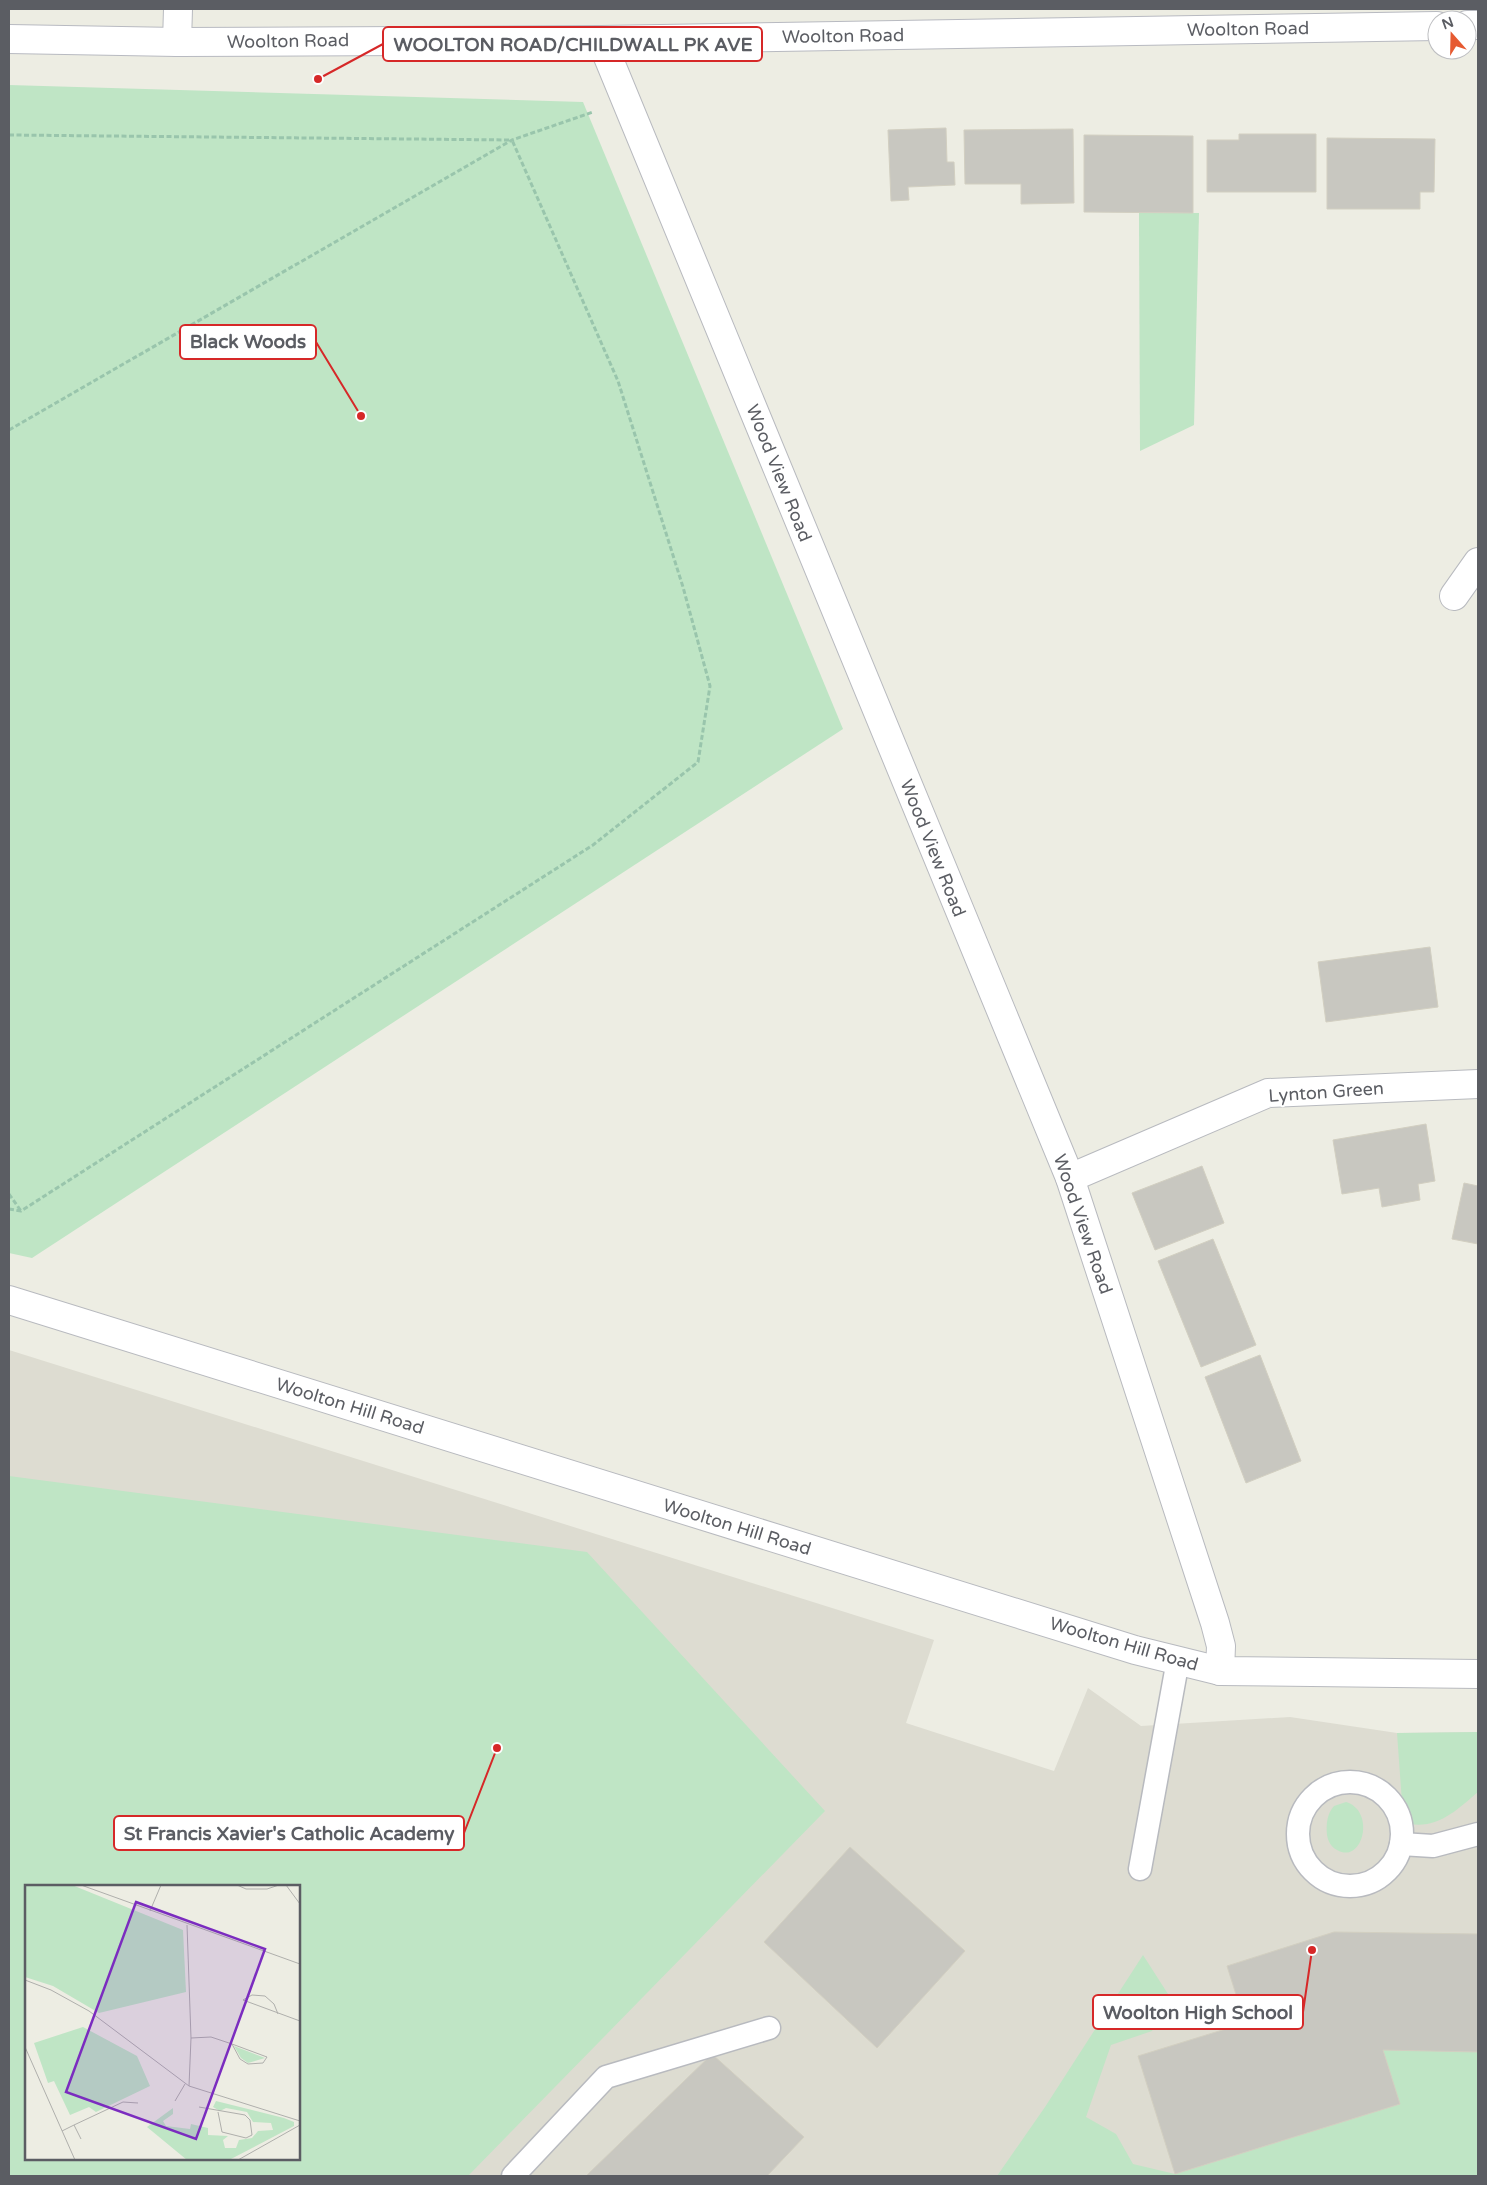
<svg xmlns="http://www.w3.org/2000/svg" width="1487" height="2185" viewBox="0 0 1487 2185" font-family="'Varela Round',sans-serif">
<rect width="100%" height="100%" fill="#edede3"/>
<path fill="#dddcd1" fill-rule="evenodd" d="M9,1350L934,1640L906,1723L1054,1771L1088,1688L1141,1726L1290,1717L1397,1733L1478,1732V2176H9ZM26,1886H299V2159H26Z"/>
<g fill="#bfe5c5" fill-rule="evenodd">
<polygon points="9,85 583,102 843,729 32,1258 9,1253"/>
<polygon points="1139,213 1199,213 1194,425 1140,451"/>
<path d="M9,1476L587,1552L825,1811L468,2176H9ZM26,1886H299V2159H26Z"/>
<path d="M1478,1732V1792C1458,1809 1438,1829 1410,1824L1403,1816L1397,1733Z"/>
<path d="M1346,1802C1376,1811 1363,1865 1337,1850C1331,1847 1328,1841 1327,1835C1326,1824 1327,1814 1334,1806Z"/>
<polygon points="1143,1955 1168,1994 1163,2010 1152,2031 1111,2045 1086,2117 1116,2134 1133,2164 1175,2174 1400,2104 1383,2050 1478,2052 1478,2176 997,2176 1045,2107"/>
</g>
<g fill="#c8c7c0" stroke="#d2cfc1">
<polygon points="946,128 947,162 954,162 955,185 908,187 909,200 891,201 888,130"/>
<polygon points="1073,129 1074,203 1021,204 1021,184 965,184 964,130"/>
<polygon points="1239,134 1316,134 1316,192 1207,192 1207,140 1239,140"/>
<polygon points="1084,135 1193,136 1193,213 1084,212"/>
<polygon points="1327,138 1435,139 1434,192 1420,192 1420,209 1327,209"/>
<polygon points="1430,947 1438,1007 1326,1022 1318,962"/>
<polygon points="1426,1124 1435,1181 1418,1184 1420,1200 1382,1207 1379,1188 1342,1194 1333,1140"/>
<polygon points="1202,1166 1224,1223 1155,1250 1132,1193"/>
<polygon points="1464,1183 1478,1186 1478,1244 1452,1239"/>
<polygon points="1213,1239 1256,1345 1201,1367 1158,1261"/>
<polygon points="1260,1355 1301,1461 1246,1483 1205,1377"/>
<polygon points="850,1847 965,1951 877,2048 764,1942"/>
<polygon points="1334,1932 1478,1934 1478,2052 1383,2050 1400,2104 1175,2174 1138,2056 1245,2023 1227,1966"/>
<polygon points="712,2054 804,2137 767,2176 586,2176"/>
</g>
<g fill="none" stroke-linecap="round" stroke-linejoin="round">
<defs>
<g id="lane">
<circle cx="1350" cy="1834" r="52"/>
<polyline points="1401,1844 1433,1846 1478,1834"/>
<polyline points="1140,1869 1178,1660"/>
<polyline points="513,2176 606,2077 769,2028"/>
</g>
<g id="street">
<polyline points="601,40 1070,1178 1215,1623 1221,1646 1220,1671"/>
<polyline points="177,42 178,9"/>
<polyline points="1454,596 1478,562"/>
<polyline points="1070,1178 1268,1093 1478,1084"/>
<polyline points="9,1300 1135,1650 1220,1671 1478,1674"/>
</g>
<g id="secondary">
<polyline points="1467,25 1478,25"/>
<polyline points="9,39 177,42 601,40 1437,26"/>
</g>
</defs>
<use href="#lane" stroke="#b8babf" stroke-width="25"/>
<use href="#street" stroke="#b8babf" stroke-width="30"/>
<use href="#secondary" stroke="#b8bac1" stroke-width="30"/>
<g stroke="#99c5ac" stroke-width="3" stroke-dasharray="5 2.5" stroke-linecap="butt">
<polyline points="9,135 511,140"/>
<polyline points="9,430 512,140 593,112"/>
<polyline points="9,1194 21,1211"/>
<polyline points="9,1209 21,1211 593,845 698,762 710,686 683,587 618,381 512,140"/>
</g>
<use href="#lane" stroke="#fff" stroke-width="22"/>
<use href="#street" stroke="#fff" stroke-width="28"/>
<use href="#secondary" stroke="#fff" stroke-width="28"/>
</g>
<g text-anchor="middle" stroke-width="4" stroke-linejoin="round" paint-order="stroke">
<g font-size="18" fill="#5b5d63" stroke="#fff">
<text transform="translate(1248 29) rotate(-1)" y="6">Woolton Road</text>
<text transform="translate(843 36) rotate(-1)" y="6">Woolton Road</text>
<text transform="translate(288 41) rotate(-1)" y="6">Woolton Road</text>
<text transform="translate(779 473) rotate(68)" y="6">Wood View Road</text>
<text transform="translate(933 848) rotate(68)" y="6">Wood View Road</text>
<text transform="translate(1326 1092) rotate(-4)" y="6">Lynton Green</text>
<text transform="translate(1083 1224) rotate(71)" y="6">Wood View Road</text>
<text transform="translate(350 1406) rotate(17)" y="6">Woolton Hill Road</text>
<text transform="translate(737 1527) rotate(17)" y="6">Woolton Hill Road</text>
<text transform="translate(1124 1644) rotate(16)" y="6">Woolton Hill Road</text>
</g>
</g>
<g transform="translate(25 1885)">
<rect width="275" height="275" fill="#edede3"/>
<path d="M0,0H47L158,45L161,107L74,128L28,101L0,92ZM58,142L112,171L125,201L71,227L64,222L45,230L29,196L23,198L9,158ZM209,161L240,173L223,178L216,173ZM191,216L259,233L269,237V241L204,275H162L122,242L148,223V229L138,236L141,241L165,244L166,239L183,243V250L203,251L198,255L200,263H211L214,255L227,253L233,246L248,245L246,238L228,237L222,227L201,223L195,226L188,222Z" fill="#bfe5c5"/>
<path fill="none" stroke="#afafac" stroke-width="1" d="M56,0L275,79M212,0L221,4H242L254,0M261,0L275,19M125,26L136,0M162,40L166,153L164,201M0,95L26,105L64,126L164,201L275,236M218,115L275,136M218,115L227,110L240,111L249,119L253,129M166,153L186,152L207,159L242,172L238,178L223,179L215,174L207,159M0,162L50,275M150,216L160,199M174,222L220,230L225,235L227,250L221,253L197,247L193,227M49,240L98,217L113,218M37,246L49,240L56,254M213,275L275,240"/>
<path fill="#7b2cbf" fill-opacity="0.15" stroke="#7b2cbf" stroke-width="2.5" d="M111,17L240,64L171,254L41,207Z"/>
<rect width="275" height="275" fill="none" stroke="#5b5d63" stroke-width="2.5"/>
</g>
<path fill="none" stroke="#d62828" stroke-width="2" d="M318 79L383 44M361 416L316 342M497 1748L464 1833M1312 1950L1303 2012"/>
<g fill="#d62828" stroke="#fff" stroke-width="2">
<circle cx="318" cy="79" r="5"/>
<circle cx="361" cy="416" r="5"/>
<circle cx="497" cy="1748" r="5"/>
<circle cx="1312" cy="1950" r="5"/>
</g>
<g fill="#fff" stroke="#d62828" stroke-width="2">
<rect x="383" y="27" width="379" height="34" rx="5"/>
<rect x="180" y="325" width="136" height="34" rx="5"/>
<rect x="114" y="1816" width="350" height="34" rx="5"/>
<rect x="1093" y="1995" width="210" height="34" rx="5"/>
</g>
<g font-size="19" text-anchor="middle" font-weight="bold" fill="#5b5d63">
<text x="573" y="51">WOOLTON ROAD/CHILDWALL PK AVE</text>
<text x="248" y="348">Black Woods</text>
<text x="289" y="1840">St Francis Xavier's Catholic Academy</text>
<text x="1198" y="2019">Woolton High School</text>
</g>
<rect width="1487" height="2185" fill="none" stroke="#5b5d63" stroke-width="20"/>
<g transform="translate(1452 35) rotate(340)"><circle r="24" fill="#ffffff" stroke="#bdbec1"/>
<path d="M0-4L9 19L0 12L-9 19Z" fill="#e65a31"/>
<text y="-8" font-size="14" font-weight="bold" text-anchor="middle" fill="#5b5d63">N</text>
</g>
</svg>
